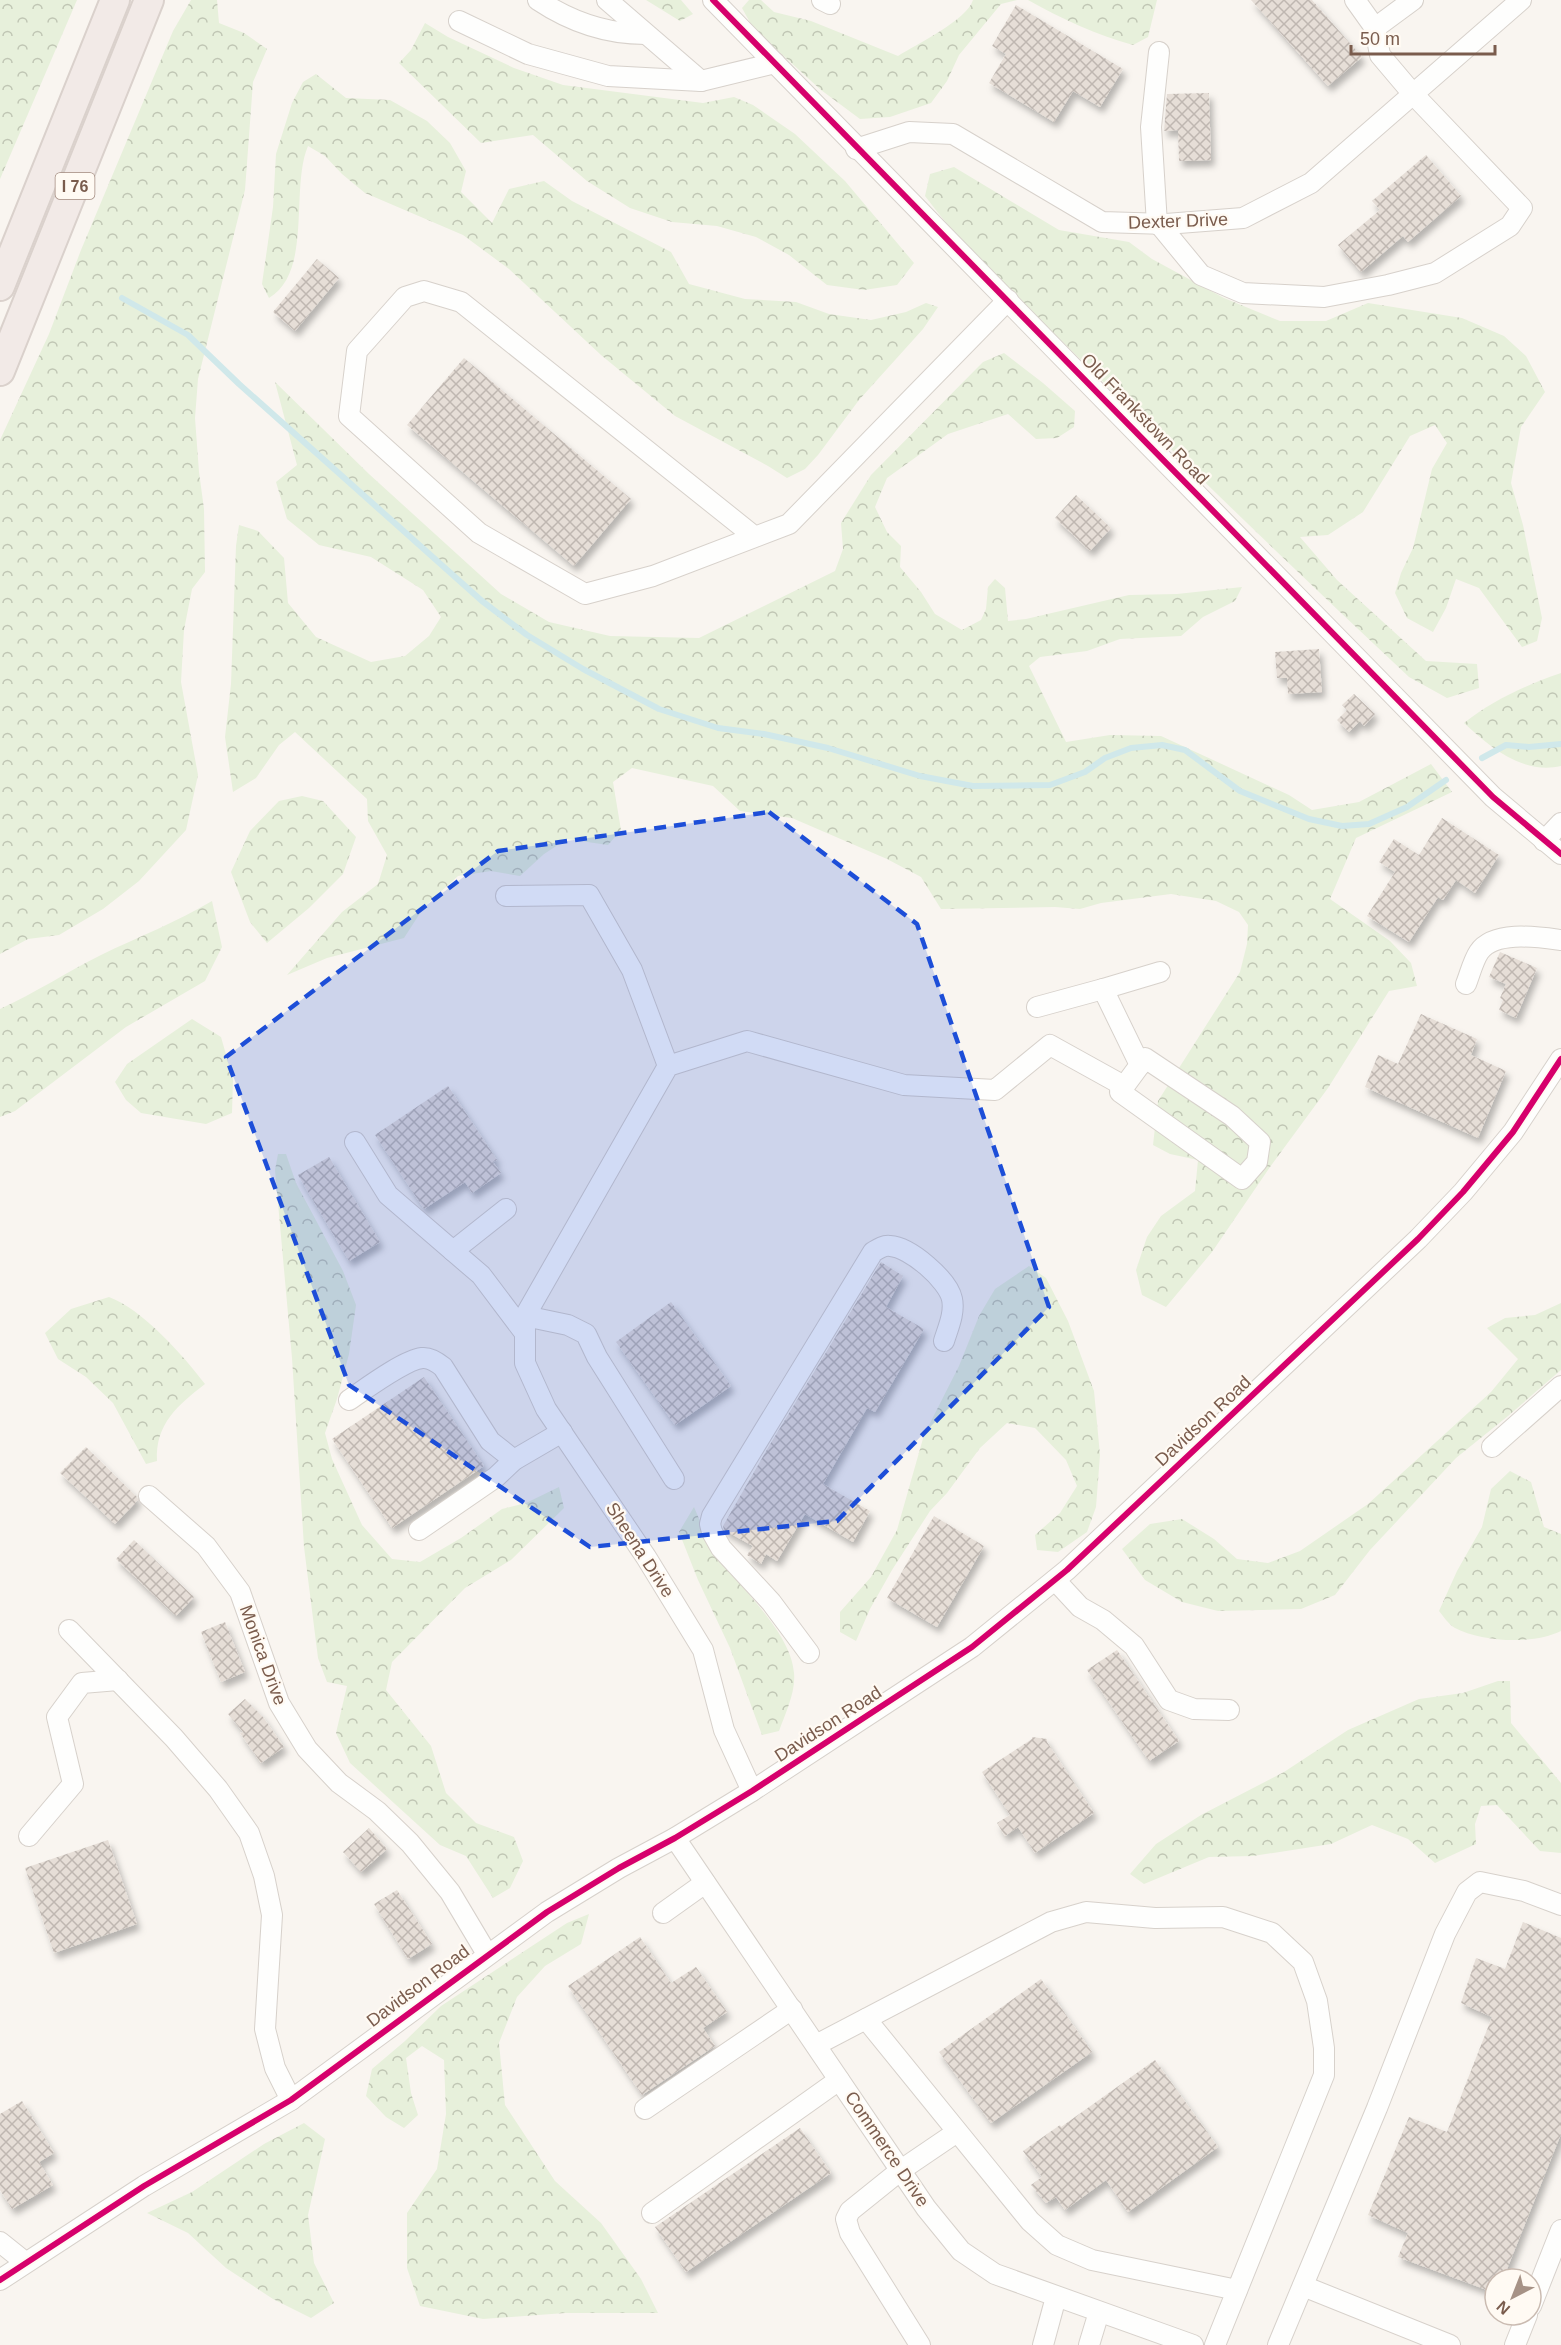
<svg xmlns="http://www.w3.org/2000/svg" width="1561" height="2345" viewBox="0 0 1561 2345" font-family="Helvetica,sans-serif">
<defs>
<pattern id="forest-crowns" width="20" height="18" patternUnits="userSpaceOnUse" patternTransform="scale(1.5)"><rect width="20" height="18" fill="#e7f0db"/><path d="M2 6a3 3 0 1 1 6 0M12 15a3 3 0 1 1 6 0" fill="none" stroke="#c0c6b4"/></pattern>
<pattern id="building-cross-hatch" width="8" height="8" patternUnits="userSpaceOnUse" patternTransform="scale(1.5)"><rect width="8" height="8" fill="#e6ded7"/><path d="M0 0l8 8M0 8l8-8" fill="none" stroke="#bfb7b1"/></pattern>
<filter id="shadow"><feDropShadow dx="3.5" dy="6" stdDeviation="3" flood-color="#0004"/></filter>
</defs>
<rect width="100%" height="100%" fill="#f9f5f0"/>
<g fill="url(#forest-crowns)">
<polygon points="0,0 77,0 0,179"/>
<polygon points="191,0 217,0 219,23 244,33 267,49 253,82 245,190 198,379 195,418 199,472 204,509 205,572 192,589 184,630 181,682 198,775 186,830 139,881 103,909 59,935 28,939 0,954 0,440 49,334 81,250 173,31"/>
<polygon points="646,0 681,0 693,14 680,21"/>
<path d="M749,0H761L774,12L811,21L898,56C917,44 967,20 973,0H1017L1001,4L959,55L947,81L931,103L890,117L860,119L821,90L753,28L742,8Z"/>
<path d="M1028,0H1157L1148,37L1133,45C1097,35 1062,19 1028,0Z"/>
<polygon points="425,23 448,37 514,68 563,85 703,103 734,97 753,105 795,134 845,181 914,263 897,285 864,290 827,285 789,255 756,237 717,226 672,222 630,208 587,181 533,135 481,143 399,63 411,50"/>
<path d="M316,74L346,98L390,100L427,121L450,143L466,171L461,192L492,223L509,189L544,181L572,201L671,252L689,284L745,299L796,302L829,314L871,320L906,312L926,303L938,307L923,329L859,400L818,455L805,469L787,478L768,466L675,416L601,355L509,269L463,235L365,193L342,174L325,156L308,146C290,188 313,272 269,298L262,284L273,207L276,154L292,103L303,82Z"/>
<path d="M954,167L1059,230L1129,242L1152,259L1224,298L1280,321H1326L1368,303L1462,318L1504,336L1526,356L1545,392L1521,427L1511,483L1523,525L1542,618L1537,641L1522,647L1479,588L1456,579L1446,608L1433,632L1407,618L1395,593L1401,573L1413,548L1432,469L1447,443L1435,425L1410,436L1363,512L1328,535L1300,537L1337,580L1426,661L1477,664L1479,688L1447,698L1409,677C1298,573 1189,468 1082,361C1028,307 970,257 925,196L930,174Z"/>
<polygon points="1004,353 1043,383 1075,411 1074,427 1057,438 1036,439 1008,414 948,434 887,478 875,507 887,532 901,546 900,567 921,592 935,614 962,630 981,620 986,609 988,587 995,579 1005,588 1008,621 1026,619 1129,595 1177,594 1242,587 1235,601 1203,617 1181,636 1120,639 1087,651 1040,657 1029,666 1066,742 1110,735 1161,736 1289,795 1312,810 1359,802 1431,764 1452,792 1356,838 1330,899 1390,941 1411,963 1417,986 1389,991 1328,1088 1270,1167 1212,1252 1166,1307 1142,1295 1136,1270 1147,1237 1161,1216 1195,1191 1198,1160 1170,1154 1153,1145 1158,1101 1240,972 1247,944 1248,925 1239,912 1216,901 1171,894 1101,903 1080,909 1055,907 941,909 921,877 887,859 792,818 740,811 713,786 632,768 613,782 621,830 608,845 567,839 544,854 520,876 491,871 458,876 424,907 404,938 327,958 287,975 342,912 378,884 387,855 368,821 367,799 295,732 279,745 256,778 233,792 225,737 231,684 236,546 239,525 258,531 284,558 288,603 316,637 371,662 405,656 429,636 441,617 423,590 371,557 319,545 287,519 276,482 297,465 275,382 369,474 501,594 549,622 610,636 699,638 835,571 843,549 841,523 871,475 983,362"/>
<path d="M1561,673V766C1523,775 1490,747 1464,723C1493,700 1526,685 1561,673Z"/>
<polygon points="302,796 323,801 356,837 343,874 309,908 267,943 250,922 231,872 250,831 279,801"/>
<path d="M212,901L222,947L205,981L126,1027L15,1111L0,1117V1009C35,993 67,972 101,955C138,937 177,922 212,901Z"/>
<polygon points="192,1019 221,1037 233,1079 232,1113 206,1124 141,1113 126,1100 115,1082 127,1064"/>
<polygon points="278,1154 286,1154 296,1183 343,1271 356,1305 349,1354 337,1399 325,1433 332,1459 362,1525 392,1559 420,1562 461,1538 502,1509 526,1503 559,1487 564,1508 511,1560 465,1588 392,1662 386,1690 431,1746 446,1793 476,1823 514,1837 523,1861 510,1888 493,1898 466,1856 440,1845 350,1763 336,1733 347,1686 327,1682 318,1658 304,1547 292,1358 275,1170"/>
<polygon points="1029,1266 1046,1278 1068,1321 1094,1391 1100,1455 1096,1507 1087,1532 1058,1552 1037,1550 1035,1535 1060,1513 1077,1486 1066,1460 1035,1428 1007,1423 980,1448 947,1493 930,1511 892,1570 870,1609 856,1641 840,1632 840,1612 871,1577 897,1530 924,1435 959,1366 979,1316 995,1289"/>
<path d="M109,1297C142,1309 183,1355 205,1384C178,1405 155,1424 157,1461L146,1464L113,1403L86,1377L58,1359L45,1333L71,1309Z"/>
<polygon points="1561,1303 1561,1370 1508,1416 1456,1458 1370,1550 1335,1595 1301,1609 1218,1611 1182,1602 1145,1580 1122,1549 1150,1524 1182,1519 1214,1539 1237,1559 1268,1563 1300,1551 1368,1504 1491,1392 1518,1359 1487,1328 1505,1318 1535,1315"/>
<path d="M1510,1471L1531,1482L1544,1527L1561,1534V1631C1533,1645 1482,1642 1455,1628C1449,1625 1443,1616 1439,1611L1457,1571L1482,1527L1491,1489Z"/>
<path d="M694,1507C701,1524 709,1541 719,1557C741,1590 791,1632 794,1673C796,1692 785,1714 779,1731L762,1735L730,1648L698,1580L679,1532Z"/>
<polygon points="1498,1681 1510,1681 1511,1723 1561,1783 1561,1853 1540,1851 1497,1805 1481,1806 1475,1824 1476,1844 1435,1863 1408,1839 1372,1825 1331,1844 1253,1856 1209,1857 1144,1884 1130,1874 1156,1844 1201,1815 1284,1772 1348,1730 1419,1699 1463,1693"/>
<polygon points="589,1914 581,1944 545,1966 517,1997 499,2043 505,2105 555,2181 601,2223 641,2279 658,2313 565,2313 483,2319 420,2306 407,2268 407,2213 437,2169 446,2114 444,2060 422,2046 406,2058 411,2093 418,2115 404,2128 386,2117 366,2096 372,2069 405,2041 441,2006 567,1923"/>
<polygon points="304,2123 325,2139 308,2215 314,2263 334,2303 311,2318 273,2299 226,2268 188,2233 147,2213 192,2192 264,2144"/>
</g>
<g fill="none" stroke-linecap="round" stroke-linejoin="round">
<g stroke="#d0e8ea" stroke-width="6">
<polyline points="122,298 188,335 239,384 482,601 527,635 583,669 659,709 718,728 764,734 828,748 920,776 973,786 1050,785 1085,772 1105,758 1131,748 1162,745 1185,750 1240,791 1309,819 1342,826 1369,824 1407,807 1446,780"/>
<polyline points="1482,758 1506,745 1529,747 1561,744"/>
</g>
</g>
<g fill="url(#building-cross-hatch)" filter="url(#shadow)">
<polygon points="1251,0 1312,0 1362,57 1328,86"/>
<polygon points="1016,5 1123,69 1100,107 1073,91 1054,122 989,83 1006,54 992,46"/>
<polygon points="1209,93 1211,160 1179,161 1178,130 1164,131 1167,94"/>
<polygon points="1426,155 1461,196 1408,242 1403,236 1361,272 1338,245 1380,210 1372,201"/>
<polygon points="317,259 339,278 295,331 273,312"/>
<polygon points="464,358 631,499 574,566 407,425"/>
<polygon points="1076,495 1111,528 1090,551 1055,518"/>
<polygon points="1319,649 1322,692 1288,694 1287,678 1277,678 1275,652"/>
<polygon points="1354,694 1375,714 1364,726 1360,721 1349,732 1337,720 1347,710 1342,705"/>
<polygon points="1442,818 1499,855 1475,893 1456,880 1443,900 1438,897 1409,942 1367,916 1395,872 1379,862 1394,839 1419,855"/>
<polygon points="1500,952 1537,968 1516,1018 1499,1010 1503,1000 1500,998 1506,984 1489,977"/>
<polygon points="1421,1014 1477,1039 1471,1055 1506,1071 1478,1138 1365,1087 1378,1055 1398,1064"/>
<polygon points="448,1086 497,1160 493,1162 501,1173 472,1193 465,1182 424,1209 375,1135"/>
<polygon points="329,1157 380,1242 349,1261 298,1175"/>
<polygon points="881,1262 903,1276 886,1307 924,1329 875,1412 867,1408 823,1484 870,1511 853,1542 805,1514 777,1561 766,1554 761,1564 747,1555 753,1546 724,1530 723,1526 769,1446"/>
<polygon points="671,1302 731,1386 675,1425 616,1342"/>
<polygon points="424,1377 484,1466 392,1528 332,1439"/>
<polygon points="86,1447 137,1497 138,1500 115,1524 60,1473"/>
<polygon points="934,1516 984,1546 937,1627 887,1598"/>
<polygon points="134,1540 194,1597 176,1616 116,1559"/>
<polygon points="225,1622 245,1672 221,1682 201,1632"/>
<polygon points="1117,1650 1179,1741 1149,1761 1087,1670"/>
<polygon points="245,1699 263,1717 284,1747 261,1763 240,1733 243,1732 228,1714"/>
<polygon points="1032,1737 1047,1739 1047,1742 1094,1813 1035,1853 1018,1827 1005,1836 997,1823 1010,1815 982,1772 1032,1739"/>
<polygon points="369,1828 387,1849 361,1872 343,1852"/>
<polygon points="108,1840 137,1924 54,1953 25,1868"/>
<polygon points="397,1890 432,1944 408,1959 374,1904"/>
<polygon points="1523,1922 1561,1938 1561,2134 1503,2279 1495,2279 1495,2293 1398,2257 1408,2233 1368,2215 1409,2117 1447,2132 1492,2017 1461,2003 1476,1958 1505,1969"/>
<polygon points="640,1937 671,1983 696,1967 727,2012 703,2028 715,2046 642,2095 568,1986"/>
<polygon points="1041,1979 1092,2052 991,2123 939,2052"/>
<polygon points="1155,2060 1218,2147 1128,2212 1106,2180 1065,2210 1056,2197 1046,2203 1031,2185 1042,2177 1023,2151 1060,2125 1061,2127"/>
<polygon points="22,2101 54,2153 39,2162 53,2185 12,2209 0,2190 0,2114"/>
<polygon points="800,2128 831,2173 686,2272 655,2227"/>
</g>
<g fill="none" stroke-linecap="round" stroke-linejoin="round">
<defs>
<g id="minor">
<path d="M538,0C571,22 605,34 645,34"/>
<polyline points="607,0 701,81"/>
<polyline points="713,0 1493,797 1561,854"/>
<polyline points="822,0 830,4"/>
<polyline points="459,21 528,54 608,76 701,81 775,63"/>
<polyline points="1375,28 1413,0"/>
<polyline points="856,149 909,132 953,134 1102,222 1166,224 1243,218 1311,183 1521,0"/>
<polyline points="1157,224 1151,127 1159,52"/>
<polyline points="1159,224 1201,275 1243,293 1324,297 1388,285 1435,273 1510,226 1522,208 1413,94 1380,55 1375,28 1355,0"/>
<polyline points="755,537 461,302 424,291 405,297 357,351 349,416 479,533 585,594 653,576 789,524 1008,300"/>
<polyline points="1544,841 1561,823"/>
<polyline points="506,896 589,895 632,970 668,1066"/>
<path d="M1466,984C1470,974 1473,961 1479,952C1494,930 1538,937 1561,940"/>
<polyline points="1103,989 1160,972"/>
<polyline points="1037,1007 1103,989 1140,1065"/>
<polygon points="1145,1058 1232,1116 1260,1142 1257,1162 1242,1179 1120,1092"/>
<polyline points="355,1142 388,1195 481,1275 524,1332"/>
<polyline points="453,1251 506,1209"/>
<polyline points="525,1316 568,1325 586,1334 597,1357 674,1479"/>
<path d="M349,1400C364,1390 404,1360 422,1358C430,1357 437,1362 443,1367L490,1441L514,1460"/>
<polyline points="1492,1447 1561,1386"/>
<polyline points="149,1496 206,1546 240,1592 279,1703 307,1749 339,1783 377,1811 410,1843 450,1892 487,1954"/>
<polyline points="419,1530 496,1477 514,1460 562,1432"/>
<polyline points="1055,1580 1080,1607 1103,1620 1134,1646 1169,1700 1194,1709 1229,1710"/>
<polyline points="69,1630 174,1738 218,1789 249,1833 264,1876 272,1915 265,2029 275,2068 291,2100"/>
<path d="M809,1653L771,1602L721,1548L712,1532L710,1524L712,1516L873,1252C878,1249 884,1245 890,1246C910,1247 948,1280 952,1299C955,1313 948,1328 944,1341"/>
<polyline points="752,1791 724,1730 703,1650 646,1557 546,1409 525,1363 525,1316 668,1066 747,1041 904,1085 995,1090 1050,1045 1124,1086"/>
<polyline points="29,1836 73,1784 57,1717 82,1683 118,1680"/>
<polyline points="675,1838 926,2208 961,2251 995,2274 1193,2345"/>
<polyline points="663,1913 705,1883"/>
<polyline points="866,2019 1030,2221 1057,2245 1092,2260 1237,2290"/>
<polyline points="816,2045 1051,1922 1086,1912 1155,1918 1223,1917 1272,1933 1303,1962 1317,2001 1324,2048 1324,2075 1215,2345"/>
<polyline points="645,2109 792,2009"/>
<polyline points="652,2213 839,2080"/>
<polyline points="0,2242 25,2262"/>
<polyline points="0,2280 144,2186 291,2100 547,1912 619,1868 675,1838 752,1791 972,1647 1067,1570 1418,1239 1463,1192 1513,1132 1561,1059"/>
<polyline points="1303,2286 1450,2345"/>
<polyline points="1531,2306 1561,2230"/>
<polyline points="920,2345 850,2233 846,2219 850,2211 901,2170 957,2132"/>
<polyline points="1043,2345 1056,2297"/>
<polyline points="1089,2345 1099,2312"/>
<polyline points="1278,2345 1377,2108 1445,1934 1467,1892 1480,1882 1524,1891 1561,1905"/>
<polyline points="1515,2345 1527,2315"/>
</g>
<g id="highway">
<polyline points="0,286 115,0"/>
<polyline points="0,371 149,0"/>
</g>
</defs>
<use href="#minor" stroke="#d7d1cb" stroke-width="22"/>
<use href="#highway" stroke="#dad1cc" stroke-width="32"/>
<use href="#minor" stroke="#fefefd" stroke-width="20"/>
<use href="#highway" stroke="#f2eae7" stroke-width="28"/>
<defs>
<g id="cycleway">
<polyline points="713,0 1493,797 1561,854"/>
<polyline points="0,2280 144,2186 291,2100 547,1912 619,1868 675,1838 752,1791 972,1647 1067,1570 1418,1239 1463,1192 1513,1132 1561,1059"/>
</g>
</defs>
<use href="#cycleway" stroke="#fffaf3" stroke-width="10"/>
<use href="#cycleway" stroke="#d6006c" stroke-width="6"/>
</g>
<path fill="#1d4ed8" fill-opacity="0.2" stroke="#1d4ed8" stroke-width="4.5" stroke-dasharray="12 8" stroke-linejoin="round" d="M769,812L917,924L1049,1307L837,1521L590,1547L349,1385L226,1057L498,851Z"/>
<g text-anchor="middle" stroke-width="4.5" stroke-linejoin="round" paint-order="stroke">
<rect fill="#fffaf3" stroke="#a28b7f" stroke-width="1.5" x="55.5" y="173" width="39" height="26" rx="4.5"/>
<g font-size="16" font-weight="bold" fill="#7a5c4d">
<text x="75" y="192">I 76</text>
</g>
<g font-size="18" fill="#7a5c4d" stroke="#fffaf3">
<text transform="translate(1178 221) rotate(-2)" y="6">Dexter Drive</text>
<text transform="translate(1145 419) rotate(46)" y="6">Old Frankstown Road</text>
<text transform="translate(1203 1421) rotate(-43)" y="6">Davidson Road</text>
<text transform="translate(640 1550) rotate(57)" y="6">Sheena Drive</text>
<text transform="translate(263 1655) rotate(70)" y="6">Monica Drive</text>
<text transform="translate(828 1724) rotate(-33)" y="6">Davidson Road</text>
<text transform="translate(418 1986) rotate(-37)" y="6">Davidson Road</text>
<text transform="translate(887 2149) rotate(56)" y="6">Commerce Drive</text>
</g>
</g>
<g transform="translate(1513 2297) rotate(222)"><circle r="28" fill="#fffaf3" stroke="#cabbb1" stroke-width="1.5"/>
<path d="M0-4.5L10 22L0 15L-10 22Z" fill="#a69286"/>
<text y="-9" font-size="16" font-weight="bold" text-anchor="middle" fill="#7a5c4d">N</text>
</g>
<path d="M1351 45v9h144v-9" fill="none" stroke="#7a5c4d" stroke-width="3"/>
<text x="1360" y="45" font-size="18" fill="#7a5c4d" stroke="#fffaf3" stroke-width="4.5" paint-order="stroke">50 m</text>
</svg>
